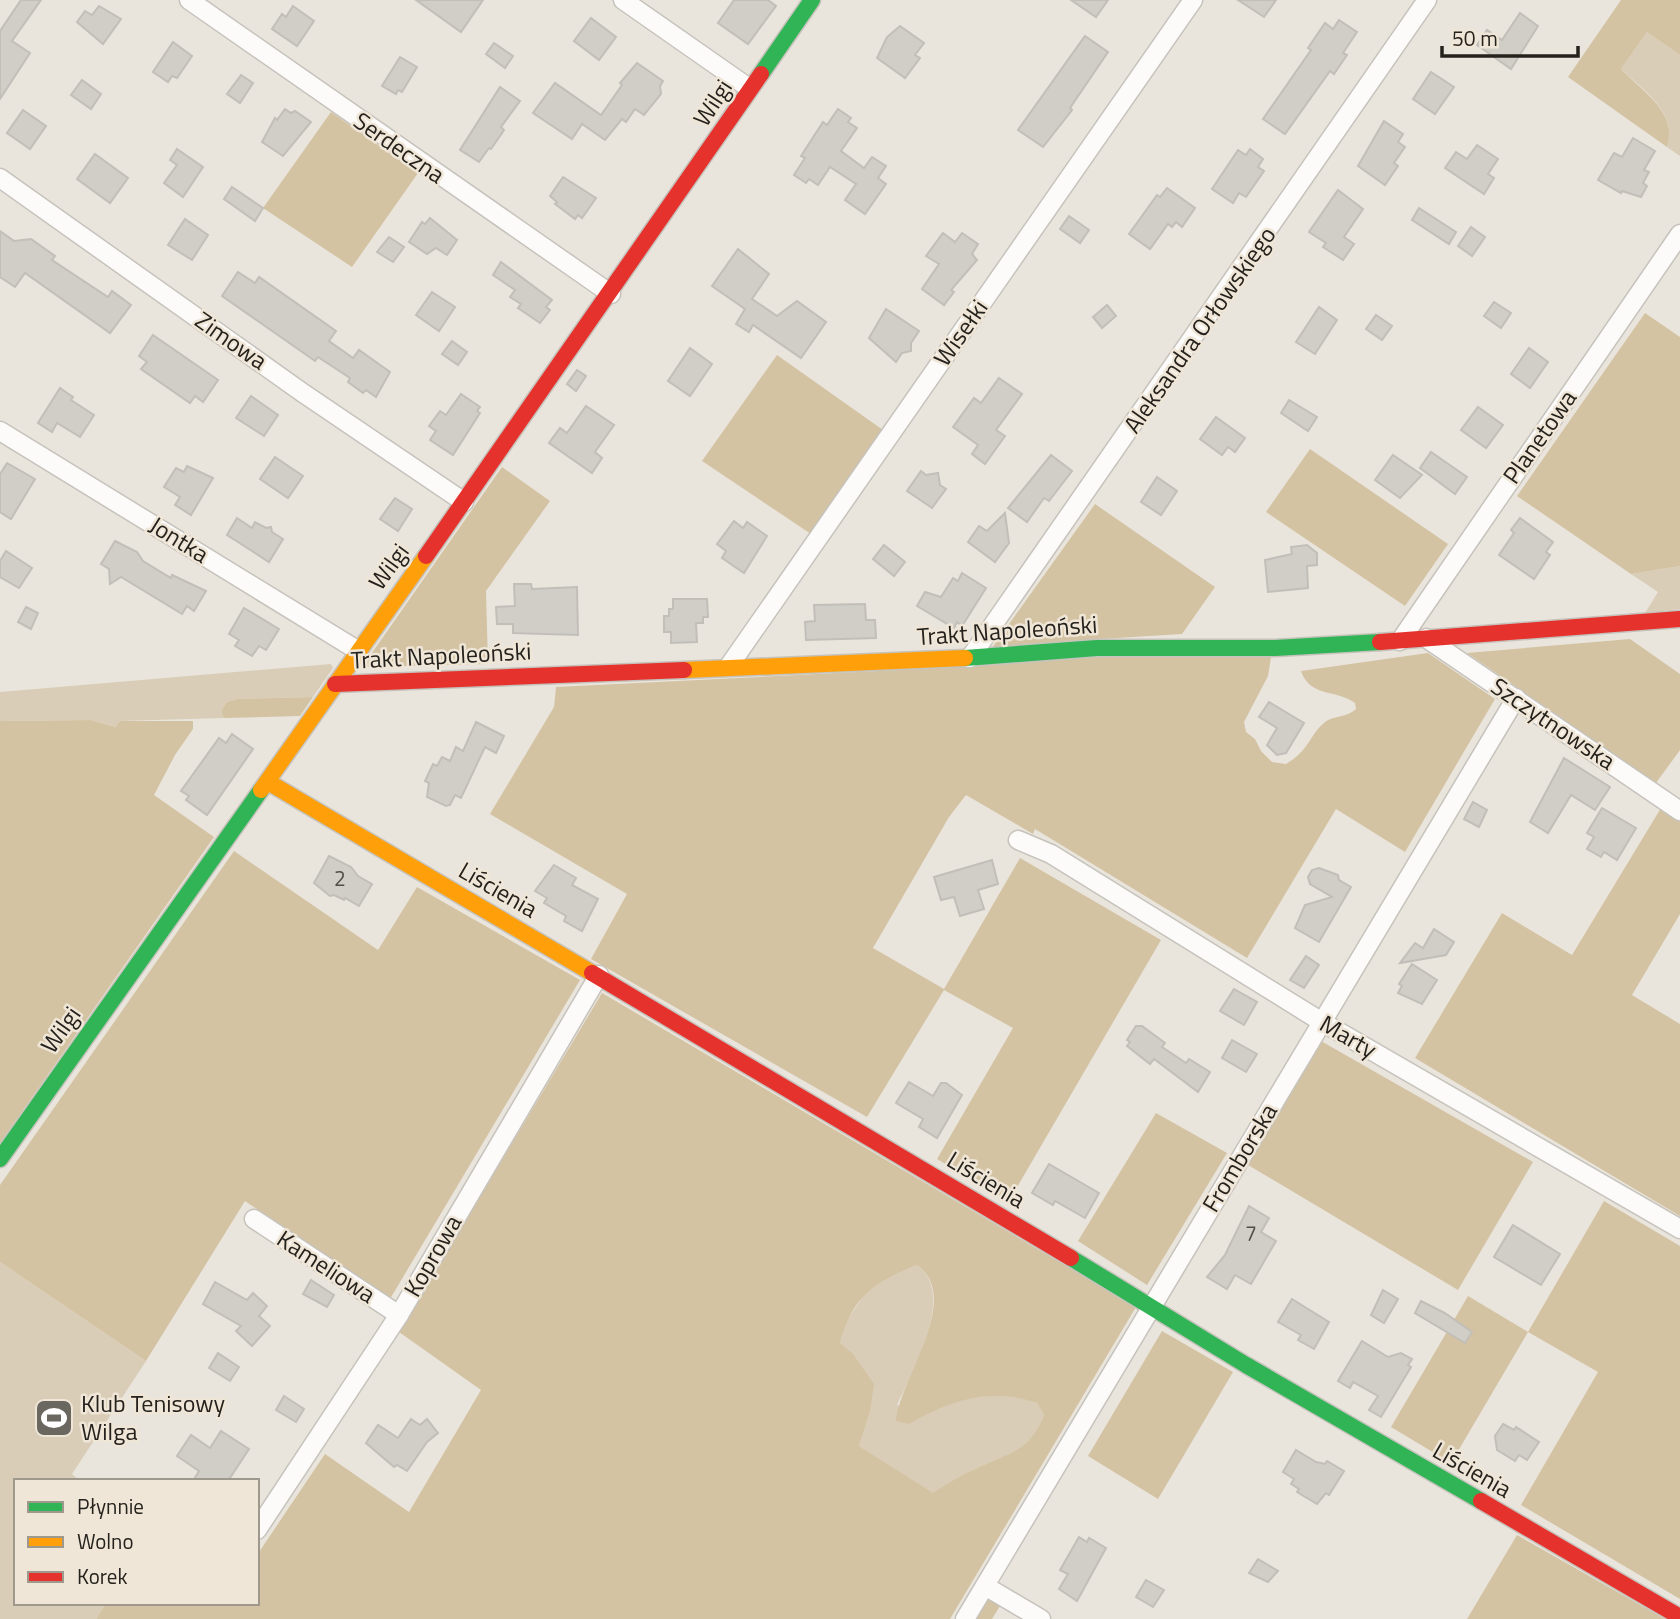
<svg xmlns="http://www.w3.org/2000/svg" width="1680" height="1619" viewBox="0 0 1680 1619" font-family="'Titillium Web',sans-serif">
<rect width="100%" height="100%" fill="#e9e5dd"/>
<g fill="#dacdb7">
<path d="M1647,32L1680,55V156L1667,147C1679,113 1643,90 1621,69Z"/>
<polygon points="1680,566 1680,609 1645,613 1658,592 1631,574"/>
<polygon points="331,664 333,668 313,697 237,699 227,702 221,711 224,718 120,721 117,727 91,720 0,721 0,692"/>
<polygon points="0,1262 146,1361 72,1474 80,1481 16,1481 16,1603 106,1603 96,1619 0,1619"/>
<path d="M917,1265C957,1294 912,1373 897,1405L928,1413C963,1395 1000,1390 1037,1403L1044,1415C1029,1452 1010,1453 977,1468C962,1475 947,1484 933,1494L859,1446L870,1412L840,1343L845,1323L865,1294L883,1278Z"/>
</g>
<g fill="#d4c3a2" fill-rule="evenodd">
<path d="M1621,0H1680V55L1647,32L1621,69C1642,91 1679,113 1667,147L1568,77Z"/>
<polygon points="331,112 418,173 352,267 263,208"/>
<polygon points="1645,313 1680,337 1680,566 1631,574 1517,496"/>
<polygon points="777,355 883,430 811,534 702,461"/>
<polygon points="1310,449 1448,544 1405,606 1266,512"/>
<polygon points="502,467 550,501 486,591 488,664 362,667"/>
<path d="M1095,504L1215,587L1182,634L1101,639L1272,651L1268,676L1244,722L1246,732L1255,739L1261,751L1272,762L1286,764C1310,750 1309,735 1325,722C1334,715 1347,718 1356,709L1355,703C1337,689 1310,698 1301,671L1428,653L1495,699L1405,852L1336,809L1247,958L1035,829L1033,834L966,795L949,817L873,948L944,989L1020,858L1161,940L1009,1201L937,1159L1013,1028L944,990L867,1117L591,959L627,894L490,814L554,707L556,687L979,666Z"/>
<polygon points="1630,639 1680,674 1680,750 1656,783 1467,653"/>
<polygon points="313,697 300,716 224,718 221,711 227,702 237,699"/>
<polygon points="91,720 116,727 120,721 193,721 193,729 175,755 154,795 214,837 0,1143 0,721"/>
<polygon points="1661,808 1680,822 1680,914 1632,995 1680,1024 1680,1216 1415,1058 1502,913 1572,955"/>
<polygon points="234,851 378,950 417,887 580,980 390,1299 245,1201 146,1361 0,1262 0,1185"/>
<path d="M602,993L1136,1307L950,1619H96L106,1603H257V1555L325,1454L409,1512L481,1390L399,1332ZM917,1265C964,1299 898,1382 896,1421L909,1424C950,1400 990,1387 1037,1403L1044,1415C1029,1452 1009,1453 977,1468C961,1475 947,1484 933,1493L859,1446L870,1412L874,1384L853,1354L840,1343C852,1297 875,1281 917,1265Z"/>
<polygon points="1321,1041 1533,1162 1458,1290 1248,1165"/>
<polygon points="1156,1113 1227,1153 1147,1285 1078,1241"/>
<polygon points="1604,1201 1680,1246 1680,1599 1521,1505 1598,1372 1528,1332 1451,1463 1391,1427 1468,1296 1528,1332"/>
<polygon points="1162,1331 1233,1372 1158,1499 1088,1456"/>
<polygon points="1517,1535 1665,1619 1467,1619"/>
<polygon points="988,1597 1000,1606 992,1619 975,1619"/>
</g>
<g fill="#d1cec8" stroke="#c2beb8" stroke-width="2">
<polygon points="21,0 41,0 12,41 30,53 0,99 0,31"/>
<polygon points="416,0 483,0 461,32"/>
<polygon points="734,0 768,0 776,6 748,44 718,23"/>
<polygon points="1071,0 1108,0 1096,17"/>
<polygon points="1238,0 1276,0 1264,17"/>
<polygon points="99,6 121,19 103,44 77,22 85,11 92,15"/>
<polygon points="293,6 314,21 297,46 272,29 282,14 286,17"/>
<polygon points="1520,13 1538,26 1511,69 1477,45 1487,30 1502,40"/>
<polygon points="591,18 616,37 599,60 574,41"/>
<polygon points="1339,20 1357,32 1343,53 1347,55 1334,74 1330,71 1285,134 1263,119 1311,50 1308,48 1325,23 1333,29"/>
<polygon points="900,26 924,43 915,55 920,58 905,78 877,58 887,37"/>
<polygon points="1085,36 1108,52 1070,108 1072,110 1043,147 1018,130"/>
<polygon points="173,42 192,56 177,78 172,76 168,82 153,72"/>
<polygon points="494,43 513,56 505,68 486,54"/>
<polygon points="400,57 417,67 402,92 398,90 396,94 382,86"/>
<polygon points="637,63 663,81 660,86 661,94 644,115 635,109 626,122 622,119 605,140 582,124 572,139 533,113 555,83 601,115 622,85 620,83"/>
<polygon points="1431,72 1454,87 1435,114 1413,99"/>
<polygon points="241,75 253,83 240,103 227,94"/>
<polygon points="82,80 101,94 91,109 71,95"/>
<polygon points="500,87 520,101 501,127 504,130 491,149 489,148 479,162 460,150"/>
<polygon points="285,109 291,113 295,111 311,122 283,156 262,142 275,118 277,120"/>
<polygon points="838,109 851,118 848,122 857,128 841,151 864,168 872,157 886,166 878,178 886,184 865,214 845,200 856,184 830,167 818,185 809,179 806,183 794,175 805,158 801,156 823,122 827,125"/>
<polygon points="23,110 46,126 30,149 7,133"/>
<polygon points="1384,121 1403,134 1398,142 1405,147 1394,163 1398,166 1385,185 1358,166"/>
<polygon points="1633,138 1655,151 1644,170 1649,172 1643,183 1647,186 1641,197 1622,191 1621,193 1598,180 1614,153 1622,157"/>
<polygon points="1477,145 1498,159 1488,174 1494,178 1484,194 1445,168 1456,152 1467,159"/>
<polygon points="177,149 203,167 183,197 164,183 177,165 170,160"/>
<polygon points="1250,149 1263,159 1258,167 1264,171 1246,197 1239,193 1233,203 1212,189 1238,150 1246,155"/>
<polygon points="95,154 128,178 110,203 77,179"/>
<polygon points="563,177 596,198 582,218 578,215 575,219 555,204 557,202 550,196"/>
<polygon points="232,187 263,208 255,221 224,199"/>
<polygon points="1167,188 1195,208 1182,227 1176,222 1172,227 1168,224 1150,249 1129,234 1157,195 1160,197"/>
<polygon points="1338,190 1363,209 1344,237 1354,244 1343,260 1323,247 1326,243 1309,232"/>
<polygon points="1419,208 1456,232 1449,244 1412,220"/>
<polygon points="1069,216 1089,230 1080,243 1060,229"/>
<polygon points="430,218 457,240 447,255 436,248 427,254 409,242 422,222 425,224"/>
<polygon points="185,219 208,235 192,260 168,245"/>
<polygon points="1471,227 1485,237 1472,256 1458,246"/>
<polygon points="0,231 14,241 31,239 55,256 52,260 108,297 112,291 131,305 110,333 25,273 15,287 0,277"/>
<polygon points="943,233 955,242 962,233 978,244 972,254 977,260 951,290 954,292 944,305 922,289 939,264 926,256"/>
<polygon points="389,237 404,247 393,262 377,252"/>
<polygon points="738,249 769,274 752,299 777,316 797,301 826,322 801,358 753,325 749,332 736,324 745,309 712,286"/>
<polygon points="501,262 552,300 546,307 550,310 540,323 518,308 521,304 510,297 515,290 493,275"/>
<polygon points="238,272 255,283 259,277 336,331 329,341 353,358 359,350 390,372 376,397 366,390 363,393 348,382 350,378 318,357 315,361 222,296"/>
<polygon points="432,292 455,307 439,331 416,315"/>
<polygon points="1494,302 1511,313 1501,328 1484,316"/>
<polygon points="1107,305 1116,316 1102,328 1093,317"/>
<polygon points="1319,307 1337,320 1315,354 1296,342"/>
<polygon points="886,309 919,331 911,343 911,351 902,353 896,362 869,338"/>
<polygon points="1376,315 1392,326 1382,340 1366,329"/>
<polygon points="153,335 218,380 203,402 195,396 190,403 141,369 147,362 139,356"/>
<polygon points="452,341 467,352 458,365 442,354"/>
<polygon points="690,348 712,364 690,396 668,381"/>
<polygon points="1529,348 1548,362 1530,388 1511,374"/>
<polygon points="577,370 586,376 576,391 567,384"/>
<polygon points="999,378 1022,394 996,430 1005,436 985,464 972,454 978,445 953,427 974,398 981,403"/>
<polygon points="60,388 73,397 71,400 94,415 80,437 57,423 52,432 38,423"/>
<polygon points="461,394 480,407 477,411 480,413 453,455 430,440 436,431 429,426 440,411 446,415"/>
<polygon points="251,396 278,415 264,436 236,418"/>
<polygon points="1289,400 1317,417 1308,431 1281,413"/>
<polygon points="586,406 614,425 595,452 602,458 592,473 549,443 560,428 567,433"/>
<polygon points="1478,407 1503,425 1486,448 1461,430"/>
<polygon points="1216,417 1245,438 1235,452 1228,447 1222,455 1200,439"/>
<polygon points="1431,452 1467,477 1455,494 1420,468"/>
<polygon points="1051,455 1072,471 1049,501 1044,498 1027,522 1008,508"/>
<polygon points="1393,455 1422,475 1400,498 1375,480"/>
<polygon points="275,457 303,476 288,498 260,479"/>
<polygon points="7,463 35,479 11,519 0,512 0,474"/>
<polygon points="187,466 213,478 191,515 175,505 180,497 164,487 176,468 184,472"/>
<polygon points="921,471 926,475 938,473 940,485 946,489 932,508 907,491"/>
<polygon points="1157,477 1177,491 1161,515 1141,502"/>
<polygon points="395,498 412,509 398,531 380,519"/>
<polygon points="1005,513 1009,543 995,562 968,542 979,526 987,531"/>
<polygon points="237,518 252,528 255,522 266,528 271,527 272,532 283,539 269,562 227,535"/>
<polygon points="1520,518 1553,542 1546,552 1550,555 1534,579 1499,555 1514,533 1511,530"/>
<polygon points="734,521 743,528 747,522 767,536 744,573 722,558 726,551 717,544"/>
<polygon points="115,541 137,552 143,561 171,578 172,575 206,591 194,611 187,606 182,614 121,577 110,584 109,569 101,564"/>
<polygon points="884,545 905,562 894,576 873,559"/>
<polygon points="1307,545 1317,553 1317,565 1307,566 1308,588 1268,592 1265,560 1292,554 1291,547"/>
<polygon points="6,551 32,568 19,588 0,577 0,561"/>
<polygon points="962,573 986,588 962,626 957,622 954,628 917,606 925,592 941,597 953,578 958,581"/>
<polygon points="514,584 531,584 532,589 577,587 578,635 513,633 513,624 497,624 496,607 515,606"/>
<polygon points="673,599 707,599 708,617 703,617 703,623 696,623 697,642 671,643 671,632 664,632 664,616 669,616 669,609 673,609"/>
<polygon points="865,604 866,620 875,620 876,638 806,640 805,622 815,621 814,605"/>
<polygon points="26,607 38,613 31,629 18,622"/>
<polygon points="244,608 279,629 266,650 259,646 252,656 235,646 239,640 229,634"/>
<polygon points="1269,702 1304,723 1286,753 1277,755 1267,745 1277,728 1259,717"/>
<polygon points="476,722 504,736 496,753 485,747 461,798 455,795 450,805 446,806 427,797 429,783 425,781 433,764 437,766 442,757 450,761 456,747 463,751"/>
<polygon points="232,734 253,749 207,815 186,800 189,796 181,791 219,738 226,743"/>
<polygon points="1564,758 1610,787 1595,810 1571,795 1548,833 1530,822"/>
<polygon points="1473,802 1487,810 1479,827 1464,819"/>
<polygon points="1602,808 1636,828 1617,860 1604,852 1601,857 1587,849 1594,837 1587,833"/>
<polygon points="329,856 351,867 358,876 372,884 359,906 345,898 344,900 334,895 330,896 314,883"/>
<polygon points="992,860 998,884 978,890 984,909 960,916 954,897 941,900 934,877"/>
<polygon points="554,865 576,878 572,885 598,899 582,931 564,921 566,916 544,903 547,898 535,891"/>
<polygon points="1319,868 1338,875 1339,880 1351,887 1319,942 1295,928 1305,905 1332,897 1310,884 1308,877 1312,870"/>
<polygon points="1434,929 1454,942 1446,955 1400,963 1415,943 1423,948"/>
<polygon points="1306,956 1319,965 1304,988 1290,980"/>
<polygon points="1412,964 1437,980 1422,1004 1398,993 1402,986 1399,984"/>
<polygon points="1234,989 1257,1002 1244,1025 1220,1011"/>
<polygon points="1136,1026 1142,1026 1165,1043 1162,1047 1186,1063 1189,1059 1210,1072 1198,1092 1154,1059 1150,1064 1127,1046 1130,1042 1127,1040"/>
<polygon points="1232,1040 1257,1054 1246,1072 1222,1058"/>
<polygon points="909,1082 933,1096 941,1083 946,1083 962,1095 937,1138 919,1127 923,1119 896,1103"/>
<polygon points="1049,1164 1099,1193 1085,1218 1055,1201 1053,1205 1032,1193"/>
<polygon points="1249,1206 1269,1218 1261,1232 1276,1241 1251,1284 1235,1275 1227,1289 1207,1277 1225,1255"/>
<polygon points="1513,1225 1560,1254 1541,1285 1494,1257"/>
<polygon points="311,1280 334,1295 327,1307 303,1294"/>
<polygon points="215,1282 247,1300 253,1293 267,1306 259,1316 270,1326 252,1346 236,1331 241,1326 203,1304"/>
<polygon points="1383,1290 1398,1299 1384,1323 1371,1315"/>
<polygon points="1292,1299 1329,1322 1314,1349 1298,1340 1301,1335 1278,1322"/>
<polygon points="1421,1301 1445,1313 1472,1332 1465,1343 1415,1313"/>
<polygon points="1362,1341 1388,1357 1401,1353 1412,1359 1408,1365 1411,1367 1381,1417 1369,1410 1378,1396 1353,1382 1350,1388 1338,1381"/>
<polygon points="218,1353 239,1367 230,1381 209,1368"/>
<polygon points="284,1396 304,1409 296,1422 276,1410"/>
<polygon points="411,1419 420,1425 427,1419 438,1433 427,1442 407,1471 397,1465 394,1467 366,1443 378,1425 398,1438"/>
<polygon points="1503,1424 1514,1430 1516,1427 1539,1442 1527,1460 1519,1455 1515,1461 1497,1450 1495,1436"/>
<polygon points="221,1431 249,1449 228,1481 193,1481 199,1471 177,1456 191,1435 210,1448"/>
<polygon points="1296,1450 1316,1462 1325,1464 1327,1461 1344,1471 1329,1495 1326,1493 1317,1504 1297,1492 1299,1489 1291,1484 1294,1479 1283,1472"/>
<polygon points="1079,1537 1087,1542 1089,1538 1106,1548 1077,1601 1059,1589 1068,1574 1060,1570"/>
<polygon points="1258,1559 1278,1571 1268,1582 1249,1573"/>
<polygon points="1146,1580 1164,1590 1153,1607 1136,1597"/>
</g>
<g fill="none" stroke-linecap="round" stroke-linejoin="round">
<defs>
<g id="street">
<polyline points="189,0 611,294"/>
<polyline points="623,0 749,88"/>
<polyline points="0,178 303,393 464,502"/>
<polyline points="0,431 357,650"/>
<polyline points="1426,638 1680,811"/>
<polyline points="1400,641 1680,234"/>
<polyline points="970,658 1427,0"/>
<polyline points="729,666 1193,0"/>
<polyline points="1018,840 1051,854 1322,1022 1680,1229"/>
<polyline points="254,1219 399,1315"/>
<polyline points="257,1530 399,1315 599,975"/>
<polyline points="985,1586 1041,1619"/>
<polyline points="965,1619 1516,698"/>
</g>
<g id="fast">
<polyline points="761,74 812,0"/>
<polyline points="965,658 1097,648 1275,648 1380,642"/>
<polyline points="0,1159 261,790"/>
<polyline points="1071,1258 1246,1365 1481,1501"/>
</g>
<g id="slow">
<polyline points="684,670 965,658"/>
<polyline points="268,782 592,973"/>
<polyline points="261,790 426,556"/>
</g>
<g id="jam">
<polyline points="426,556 761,74"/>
<polyline points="1380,642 1680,619"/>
<polyline points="335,684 684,670"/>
<polyline points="592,973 1071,1258"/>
<polyline points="1481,1501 1680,1617"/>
</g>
</defs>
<use href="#street" stroke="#c6c3bc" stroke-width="21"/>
<use href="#fast" stroke="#c6c3bc" stroke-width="19"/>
<use href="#slow" stroke="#c6c3bc" stroke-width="19"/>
<use href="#jam" stroke="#c6c3bc" stroke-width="19"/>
<use href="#street" stroke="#fcfbfa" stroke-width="18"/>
<use href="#fast" stroke="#30b455" stroke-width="16"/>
<use href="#slow" stroke="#ff9f0a" stroke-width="16"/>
<use href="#jam" stroke="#e5322d" stroke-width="16"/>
</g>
<defs>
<symbol id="stadium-square" viewBox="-11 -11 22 22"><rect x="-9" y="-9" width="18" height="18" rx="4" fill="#6a6660" stroke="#efe6d7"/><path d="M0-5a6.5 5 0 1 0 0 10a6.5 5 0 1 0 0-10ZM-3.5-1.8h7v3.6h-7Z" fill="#fff"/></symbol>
</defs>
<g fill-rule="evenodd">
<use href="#stadium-square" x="32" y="1396" width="44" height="44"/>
</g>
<g text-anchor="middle" stroke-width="5" stroke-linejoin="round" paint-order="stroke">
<g font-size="21" fill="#514e48">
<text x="340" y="886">2</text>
<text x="1251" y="1241">7</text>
</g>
<g font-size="24" fill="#25221d" stroke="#efe6d7">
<text transform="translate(713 103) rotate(-57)" y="8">Wilgi</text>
<text transform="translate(399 148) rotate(35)" y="8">Serdeczna</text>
<text transform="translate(1200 330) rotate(-55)" y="8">Aleksandra Orłowskiego</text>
<text transform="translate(961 333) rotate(-55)" y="8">Wisełki</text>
<text transform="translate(231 341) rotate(35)" y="8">Zimowa</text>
<text transform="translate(1540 437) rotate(-55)" y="8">Planetowa</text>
<text transform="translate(179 540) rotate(32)" y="8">Jontka</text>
<text transform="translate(389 567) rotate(-54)" y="8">Wilgi</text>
<text transform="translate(1007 631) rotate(-4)" y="8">Trakt Napoleoński</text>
<text transform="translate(441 656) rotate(-3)" y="8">Trakt Napoleoński</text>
<text transform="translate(1553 724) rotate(34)" y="8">Szczytnowska</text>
<text transform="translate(498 890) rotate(30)" y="8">Liścienia</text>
<text transform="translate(61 1030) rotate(-55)" y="8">Wilgi</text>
<text transform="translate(1348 1037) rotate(30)" y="8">Marty</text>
<text transform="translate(1240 1158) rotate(-59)" y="8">Fromborska</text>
<text transform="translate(986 1180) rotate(31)" y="8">Liścienia</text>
<text transform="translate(433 1256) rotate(-60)" y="8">Koprowa</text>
<text transform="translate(326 1267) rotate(33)" y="8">Kameliowa</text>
<text transform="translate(1472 1470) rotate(30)" y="8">Liścienia</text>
</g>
<g font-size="24" fill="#25221d" stroke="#efe6d7" text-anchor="start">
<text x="81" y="1412">Klub Tenisowy<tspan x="81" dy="28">Wilga</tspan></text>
</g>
</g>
<rect x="14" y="1479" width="245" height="126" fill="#efe6d7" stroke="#9e988d" stroke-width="2"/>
<rect x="28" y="1502" width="35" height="10" fill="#30b455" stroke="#9e988d" stroke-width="2"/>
<text x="77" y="1514" font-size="21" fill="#25221d">Płynnie</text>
<rect x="28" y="1537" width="35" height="10" fill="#ff9f0a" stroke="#9e988d" stroke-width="2"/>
<text x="77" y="1549" font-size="21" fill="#25221d">Wolno</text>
<rect x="28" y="1572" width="35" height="10" fill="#e5322d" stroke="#9e988d" stroke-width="2"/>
<text x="77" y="1584" font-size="21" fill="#25221d">Korek</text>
<path d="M1442 46v10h136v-10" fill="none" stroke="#25221d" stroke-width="3.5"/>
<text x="1452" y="46" font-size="21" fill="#25221d" stroke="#efe6d7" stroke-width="5" paint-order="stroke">50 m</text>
</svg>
